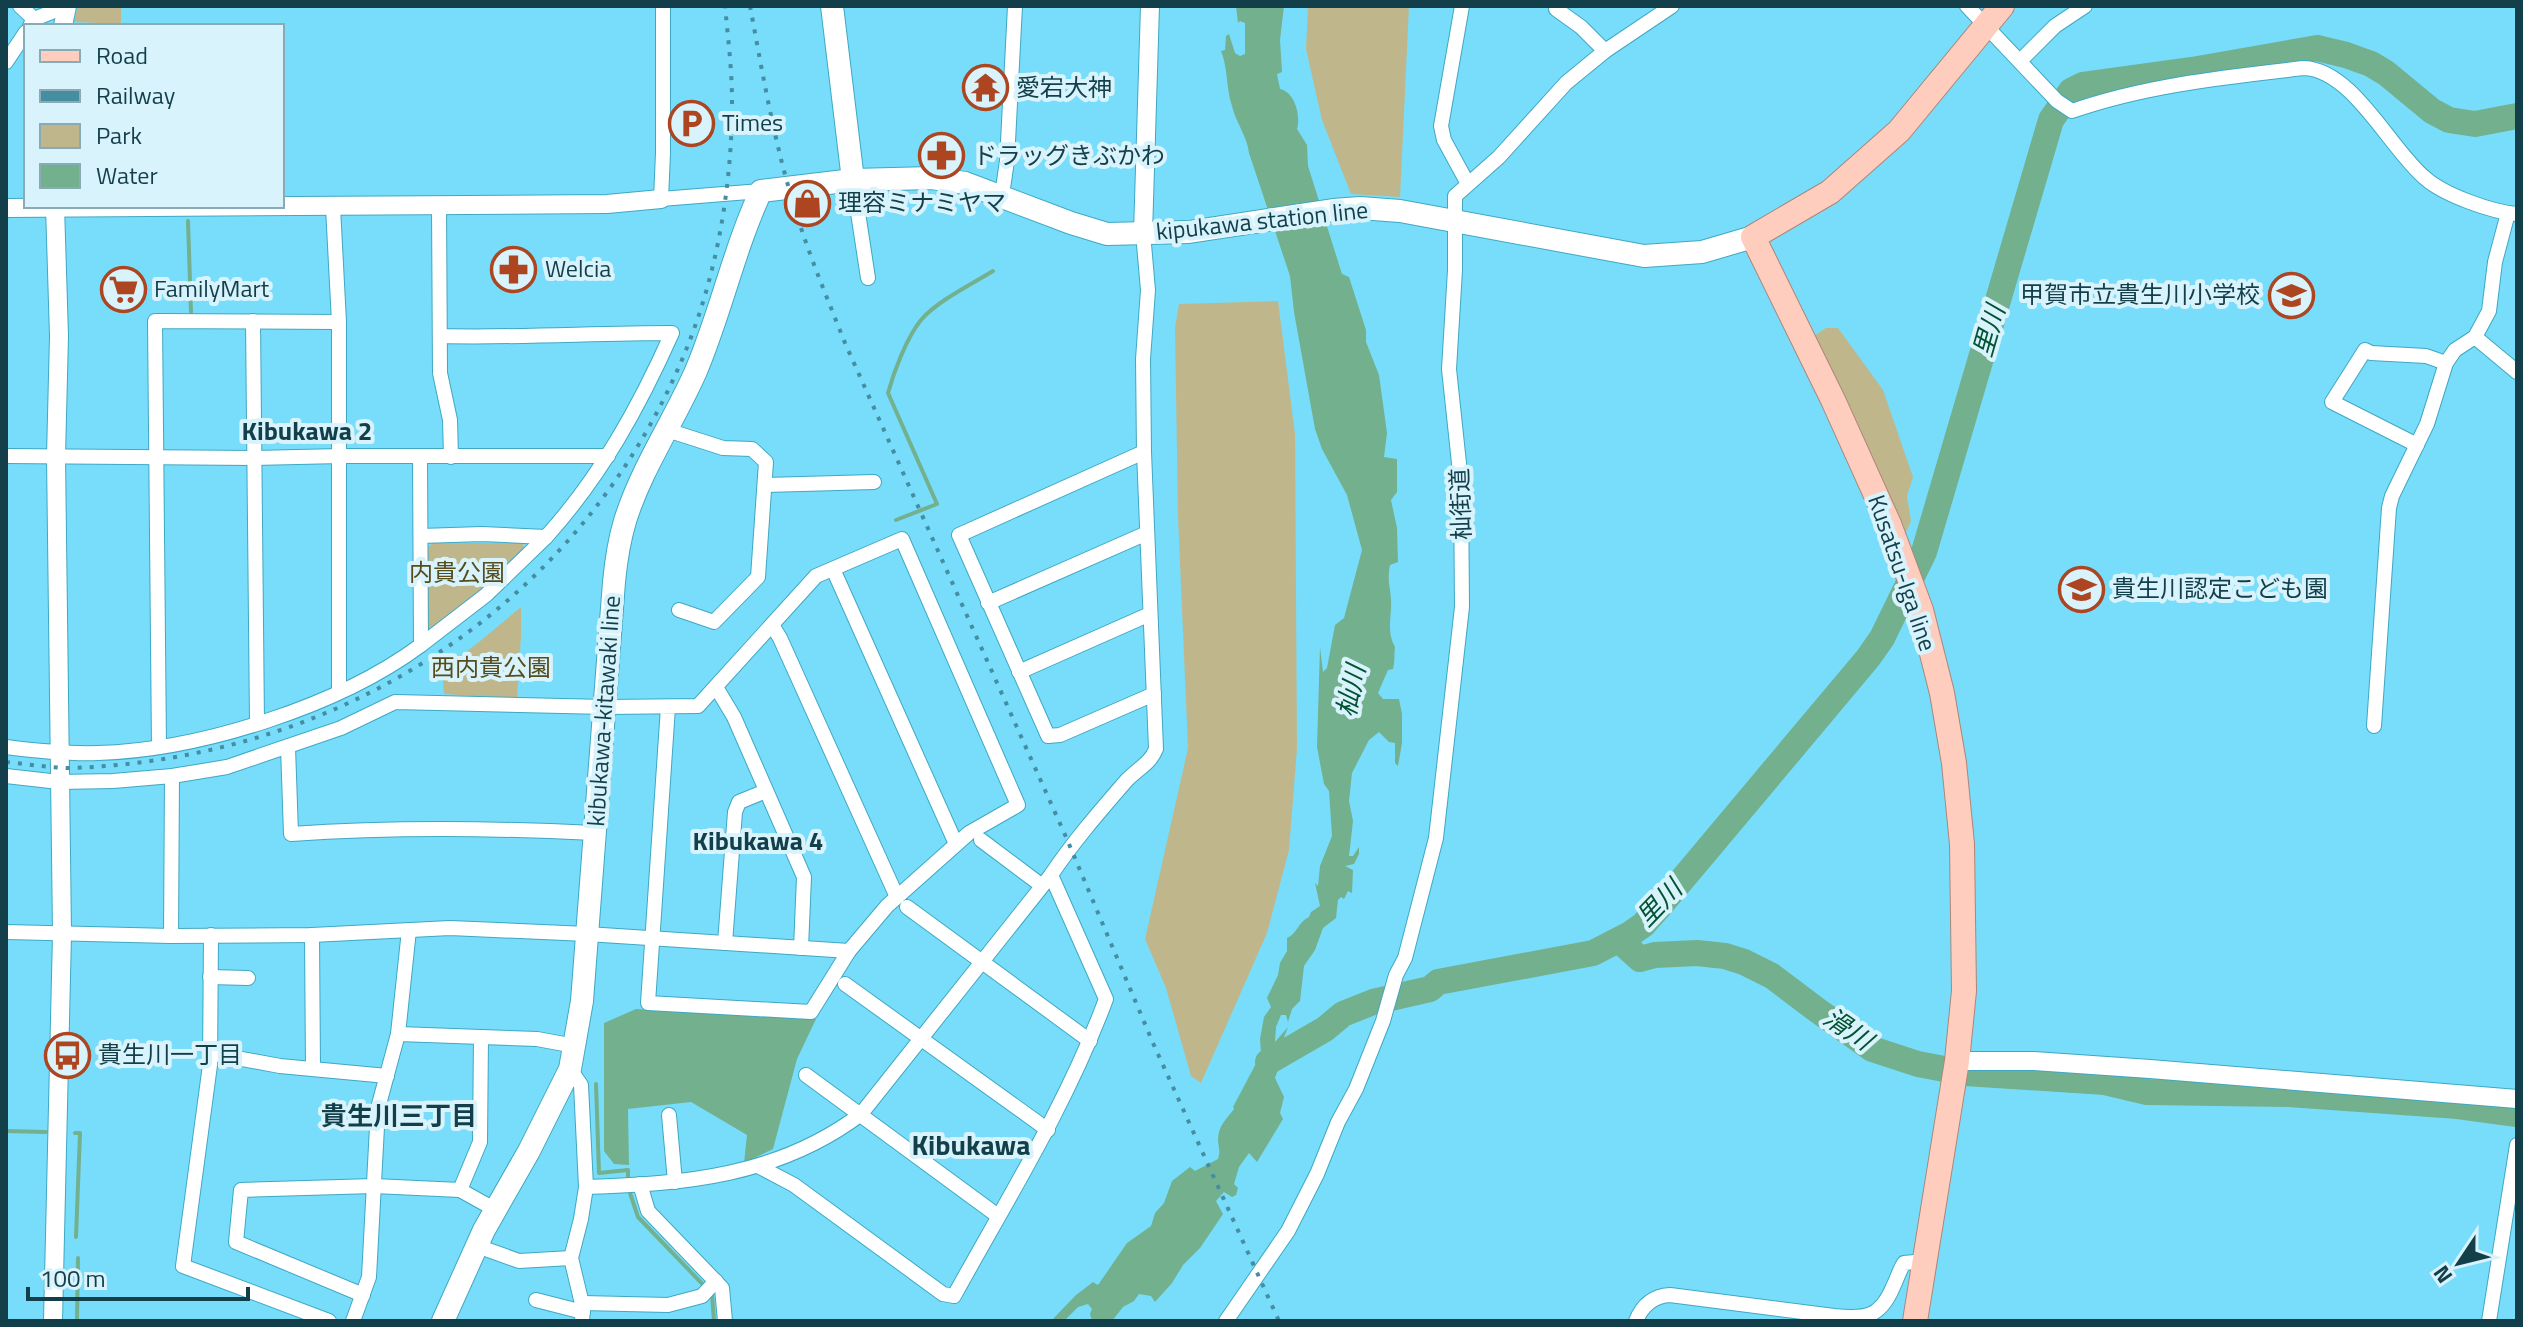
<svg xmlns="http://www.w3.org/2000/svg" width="2523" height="1327" viewBox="0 0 2523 1327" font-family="'Titillium Web','Noto Sans JP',sans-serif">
<rect width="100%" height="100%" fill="#78ddfa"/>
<g fill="#bfb78b">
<polygon points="78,6 121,6 121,24 74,22"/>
<polygon points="1308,6 1409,6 1400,197 1351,194 1322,120 1306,49"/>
<polygon points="1278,301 1295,434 1297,748 1289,850 1267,933 1201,1083 1191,1076 1166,988 1145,939 1188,748 1178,517 1175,328 1179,304"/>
<polygon points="1826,328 1838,328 1883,390 1913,477 1907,496 1911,521 1905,534 1814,336"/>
<polygon points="433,543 523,543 524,551 495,580 427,632 427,548"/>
<polygon points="521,607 521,636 517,699 444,694 442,670 479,642"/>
</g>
<g fill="#73b08e">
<path d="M1236,6H1284L1280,40L1282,72L1277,74L1280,89C1295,92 1301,116 1297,129L1307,145L1308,166L1342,274L1349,277L1366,330V342L1379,375L1387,433L1384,457L1397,459V492L1391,500L1397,528L1398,562L1390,565C1387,581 1390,585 1391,600C1392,617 1386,631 1395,647C1394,655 1395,662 1393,669L1388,670L1378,693L1383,699H1399L1402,714V743L1398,766L1395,763V743L1389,742L1379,732L1369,740L1352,773L1349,801L1353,821L1349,856H1353L1359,847V854L1354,864L1345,866L1353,870L1352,893L1348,891L1344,899L1341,897L1338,900L1336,918L1323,928L1315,950L1304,966L1300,1001L1292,1009L1288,1022L1286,1015H1281L1276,1027L1275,1042L1288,1027L1280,1048L1289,1064L1279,1067L1275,1078L1284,1097L1280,1113L1283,1119L1257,1162L1249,1153L1239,1167L1234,1184L1238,1188L1236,1195L1232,1197L1224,1192L1216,1201L1223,1214L1200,1248L1183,1265L1172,1283L1155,1302L1151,1296L1139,1294L1134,1301L1123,1307L1112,1321H1092L1090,1314L1092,1309L1088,1304L1078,1307L1064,1321H1051L1076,1295L1093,1282L1098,1285L1127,1243L1151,1226L1155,1213L1164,1203L1172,1181L1190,1167L1195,1171L1218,1159C1221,1150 1218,1147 1218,1139C1218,1127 1226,1119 1234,1109L1233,1107L1261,1054L1260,1039L1264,1017L1271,1007L1267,998L1278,975L1280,963L1287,951V938C1297,934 1298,922 1309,917L1311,912L1320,906L1315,883L1318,886L1320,866L1332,836L1329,791L1324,784L1317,747L1320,647L1323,672L1327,668L1335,625L1344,618L1362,550L1347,495L1322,449L1315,429L1294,312L1290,276L1249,153C1247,136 1236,123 1232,106C1226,88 1228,68 1221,51L1225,50L1226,36L1229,34L1235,53L1240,56L1245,54V23L1240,21L1238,23Z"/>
<polygon points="636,1009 816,1019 797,1059 773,1149 744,1163 747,1135 691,1102 628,1109 629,1165 614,1164 604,1151 604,1023"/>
</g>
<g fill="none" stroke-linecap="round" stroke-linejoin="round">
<g stroke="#73b08e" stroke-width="4">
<polyline points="188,221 191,312"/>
<path d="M896,520L937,504L888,393C894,371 907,337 921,320C937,301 972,284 993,271"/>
<polyline points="596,1084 599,1173 628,1170 628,1181"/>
<polyline points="6,1131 46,1132"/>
<polyline points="75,1133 80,1133 76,1237"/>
<polyline points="629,1190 638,1217 712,1294 714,1321"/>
<polyline points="77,1321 78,1258"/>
</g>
<g stroke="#73b08e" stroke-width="26">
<polyline points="1620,941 1640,959 1655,955 1697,953 1725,956 1744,962 1772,976 1817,1010 1872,1049 1918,1064 1965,1073 2105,1082 2147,1092 2289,1094 2458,1106 2517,1114"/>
<polyline points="1268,1062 1325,1029 1343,1014 1373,1002 1430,989 1438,982 1593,953 1630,934 1643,925 1660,906 1868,658 1882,638 1924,552 2051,120 2071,91 2083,85 2192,70 2317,48 2346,55 2371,64 2386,73 2432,111 2449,120 2475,124 2517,116"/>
</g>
<defs>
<g id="minor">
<polyline points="20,6 34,19"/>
<polyline points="663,6 663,153 661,199 761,191"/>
<polyline points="1462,6 1441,126 1444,140 1468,184"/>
<polyline points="1556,6 1556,9 1581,27 1605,51"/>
<path d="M1967,6L2057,101L2072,111C2146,85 2227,77 2304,68C2353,70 2390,149 2425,178C2444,195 2492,212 2517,214"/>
<polyline points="30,26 34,19 67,6"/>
<polyline points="2020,61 2055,26 2085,6"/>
<polyline points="6,62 26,32"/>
<polyline points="853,180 868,278"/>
<polyline points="1002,195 1007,161 1015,6"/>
<polyline points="439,205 440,373 450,420 451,457"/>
<polyline points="333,207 339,322 339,691"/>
<polyline points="253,321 257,723"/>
<polyline points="2475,337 2517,372"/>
<polyline points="667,430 723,448 752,449 766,462 758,577 714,622 679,610"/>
<polyline points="2417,445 2332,402 2365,350 2371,353 2426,356 2446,363"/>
<polyline points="1144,452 959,535 1048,736 1060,735 1154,694"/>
<polyline points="6,456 254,458 341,456 608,456"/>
<polyline points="765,485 874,482"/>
<path d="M421,536L482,534L546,537C601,476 639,407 672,333C595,333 518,338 440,336"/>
<polyline points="833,569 956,844"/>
<polyline points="988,603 1147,533"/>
<polyline points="772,625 780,638 897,897"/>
<polyline points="421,645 486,595 546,537"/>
<polyline points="1019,672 1150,614"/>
<polyline points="716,687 734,717 804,877 801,948"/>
<polyline points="2374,726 2389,508 2392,496 2427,424 2446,363 2455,350 2475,337 2489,311 2495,262 2508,213"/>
<path d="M6,747C37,751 67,754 98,753C200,750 339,706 421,645L420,457"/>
<polyline points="159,747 155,321 339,322"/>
<path d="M288,747L291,834C392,827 493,828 594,833"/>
<polyline points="6,776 59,782 113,781 172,776 227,767 341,728 395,702 606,707 698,706 816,576 902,539 1018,805 969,833 887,906 849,951 811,1012 648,1003 668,707"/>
<polyline points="981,840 1041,885"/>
<polyline points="907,907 1090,1041"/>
<polyline points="6,932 171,936 312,935 450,928 587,934 849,951"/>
<polyline points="211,935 210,1065 183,1266 329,1321"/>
<polyline points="312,935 313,1069"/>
<polyline points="171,936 172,776"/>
<polyline points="725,943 735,812 739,802 766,791"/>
<polyline points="210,977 248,978"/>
<polyline points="845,984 1048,1130"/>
<polyline points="398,1034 537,1039 575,1046"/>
<polyline points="210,1053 280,1066 387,1076"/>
<polyline points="570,1069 581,1085 586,1187 581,1219 571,1258 583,1308 582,1321"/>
<polyline points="806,1075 998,1216"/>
<polyline points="669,1115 675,1182"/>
<path d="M758,1166L794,1185L943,1294L954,1296C1008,1198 1067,1104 1106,999L1051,875"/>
<polyline points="640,1184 648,1211 722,1288 725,1321"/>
<path d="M586,1187C685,1184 779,1176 861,1114L1051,875C1073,842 1100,811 1126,781C1137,769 1150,764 1156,749L1144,452L1143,359L1148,290L1143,233"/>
<polyline points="460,1190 480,1142 481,1037"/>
<polyline points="477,1246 519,1261 571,1258"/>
<polyline points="363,1295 236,1242 241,1190 374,1186 460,1190 496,1210"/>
<polyline points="536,1300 583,1312"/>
<polyline points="582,1303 668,1305 702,1296 716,1281"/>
<polyline points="353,1321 369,1277 378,1108 398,1034 409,930"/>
<polyline points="1226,1321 1288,1231 1317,1174 1338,1122 1356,1089 1383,1021 1396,975 1405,958 1436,838 1462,607 1461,482 1449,369 1455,270 1455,196 1499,157 1566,83 1605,51 1672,6"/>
<path d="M1636,1321C1642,1306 1653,1296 1670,1295L1834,1316C1865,1319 1880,1318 1893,1287C1897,1279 1899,1271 1904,1263L1926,1261"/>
<polyline points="2489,1321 2517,1145"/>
</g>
<g id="tertiary">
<polyline points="63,26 67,6"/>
<polyline points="6,208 607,204 661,199"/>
<polyline points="1143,233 1150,6"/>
<polyline points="1957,1061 2034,1061 2150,1069 2517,1099"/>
<polyline points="53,1321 62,934 56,456 59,336 55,206"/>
</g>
<g id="secondary">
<polyline points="832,6 853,180"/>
<path d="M443,1321L484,1230L529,1151L570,1069L582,1001L614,582C616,561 619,541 625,521C641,469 674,421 696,371C721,312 734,249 761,191L853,180L932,178L965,183L1071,223L1107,234L1189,232L1333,210L1360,208L1400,211L1644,256L1702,252L1753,237"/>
</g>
<polyline id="primary" points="1915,1321 1957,1061 1964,991 1962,844 1954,763 1942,693 1921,610 1889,524 1833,400 1753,237 1830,192 1899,131 2002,6"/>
</defs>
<use href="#minor" stroke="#3fa8c3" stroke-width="16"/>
<use href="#tertiary" stroke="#3fa8c3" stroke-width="20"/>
<use href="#secondary" stroke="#3fa8c3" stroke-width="24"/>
<use href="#primary" stroke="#ab8679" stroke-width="26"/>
<use href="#minor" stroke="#fff" stroke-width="14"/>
<use href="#tertiary" stroke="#fff" stroke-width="18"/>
<use href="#secondary" stroke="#fff" stroke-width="22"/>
<use href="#primary" stroke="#fecdbe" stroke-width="24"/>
<g stroke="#458da1" stroke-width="4" stroke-dasharray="4 8" stroke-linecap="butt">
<path d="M750,6C762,70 773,136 792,199C806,248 826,295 845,343L1066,837L1153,1043L1279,1321"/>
<path d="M6,762C28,764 50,768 72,768C345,758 586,602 688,345C718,269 732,183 732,102C732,70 728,38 725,6"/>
</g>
</g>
<defs>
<symbol id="temple-ring" viewBox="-11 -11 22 22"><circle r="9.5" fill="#d8f3fb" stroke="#ac4520" stroke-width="1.5"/><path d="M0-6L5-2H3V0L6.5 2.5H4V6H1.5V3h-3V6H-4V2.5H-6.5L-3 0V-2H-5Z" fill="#ac4520"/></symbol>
<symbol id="parking-ring" viewBox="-11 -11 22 22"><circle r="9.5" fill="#d8f3fb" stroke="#ac4520" stroke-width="1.5"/><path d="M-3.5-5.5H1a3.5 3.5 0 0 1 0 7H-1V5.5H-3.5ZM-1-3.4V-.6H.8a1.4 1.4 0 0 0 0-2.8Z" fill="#ac4520"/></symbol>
<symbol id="pharmacy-ring" viewBox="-11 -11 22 22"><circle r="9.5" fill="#d8f3fb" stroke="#ac4520" stroke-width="1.5"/><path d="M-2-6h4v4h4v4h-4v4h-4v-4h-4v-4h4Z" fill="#ac4520"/></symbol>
<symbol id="shop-ring" viewBox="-11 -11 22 22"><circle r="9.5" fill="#d8f3fb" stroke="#ac4520" stroke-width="1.5"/><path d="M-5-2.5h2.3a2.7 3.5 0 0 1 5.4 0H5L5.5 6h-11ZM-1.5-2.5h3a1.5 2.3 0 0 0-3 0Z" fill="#ac4520"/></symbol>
<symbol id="supermarket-ring" viewBox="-11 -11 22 22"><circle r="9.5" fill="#d8f3fb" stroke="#ac4520" stroke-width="1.5"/><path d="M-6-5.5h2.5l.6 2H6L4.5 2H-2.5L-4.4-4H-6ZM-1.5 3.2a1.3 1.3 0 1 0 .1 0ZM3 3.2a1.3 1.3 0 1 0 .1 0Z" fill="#ac4520"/></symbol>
<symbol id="school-ring" viewBox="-11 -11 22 22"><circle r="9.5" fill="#d8f3fb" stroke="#ac4520" stroke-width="1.5"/><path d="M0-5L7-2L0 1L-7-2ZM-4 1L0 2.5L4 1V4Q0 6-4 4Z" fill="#ac4520"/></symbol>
<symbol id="bus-ring" viewBox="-11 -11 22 22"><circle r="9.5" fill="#d8f3fb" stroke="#ac4520" stroke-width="1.5"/><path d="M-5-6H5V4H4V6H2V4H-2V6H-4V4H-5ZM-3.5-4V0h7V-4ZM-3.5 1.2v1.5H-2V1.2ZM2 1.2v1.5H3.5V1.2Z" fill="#ac4520"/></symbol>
</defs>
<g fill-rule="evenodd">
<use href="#temple-ring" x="960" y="62" width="51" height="51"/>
<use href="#parking-ring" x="666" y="98" width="51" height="51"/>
<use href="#pharmacy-ring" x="916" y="130" width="51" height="51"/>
<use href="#shop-ring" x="782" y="178" width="51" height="51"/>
<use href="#pharmacy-ring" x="488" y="244" width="51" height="51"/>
<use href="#supermarket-ring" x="98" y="264" width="51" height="51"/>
<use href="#school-ring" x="2266" y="270" width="51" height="51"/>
<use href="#school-ring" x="2056" y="564" width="51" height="51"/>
<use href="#bus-ring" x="42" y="1030" width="51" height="51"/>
</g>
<g text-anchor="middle" stroke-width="8" stroke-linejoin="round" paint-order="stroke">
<g font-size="24" fill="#133f4b" stroke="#d8f3fb" text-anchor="start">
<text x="1016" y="96">愛宕大神</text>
<text x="722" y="131">Times</text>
<text x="973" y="164">ドラッグきぶかわ</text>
<text x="838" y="211">理容ミナミヤマ</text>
<text x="545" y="277">Welcia</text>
<text x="154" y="297">FamilyMart</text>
<text x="2260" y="303" text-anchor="end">甲賀市立貴生川小学校</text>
<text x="2112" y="597">貴生川認定こども園</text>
<text x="98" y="1063">貴生川一丁目</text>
</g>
<g font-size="24" fill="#133f4b" stroke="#d8f3fb">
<text transform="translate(1262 221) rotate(-6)" y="8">kipukawa station line</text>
<text transform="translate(1461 504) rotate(-92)" y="8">杣街道</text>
<text transform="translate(1902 573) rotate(71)" y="8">Kusatsu-Iga line</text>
<text transform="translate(604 711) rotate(-86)" y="8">kibukawa-kitawaki line</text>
</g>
<g font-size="24" fill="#564d1e" stroke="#d8f3fb">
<text x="457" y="581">内貴公園</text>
<text x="491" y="676">西内貴公園</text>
</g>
<g font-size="26" font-style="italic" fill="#035333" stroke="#d8f3fb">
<text transform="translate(1989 331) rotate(-74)" y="9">里川</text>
<text transform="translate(1351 691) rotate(-78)" y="9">杣川</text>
<text transform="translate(1659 903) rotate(-46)" y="9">里川</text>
<text transform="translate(1848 1029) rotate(34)" y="9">滑川</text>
</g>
<g font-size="26" font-weight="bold" fill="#133f4b" stroke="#d8f3fb">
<text x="307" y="440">Kibukawa 2</text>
<text x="758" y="850">Kibukawa 4</text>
<text x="399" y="1125">貴生川三丁目</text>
</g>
<g font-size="28" font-weight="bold" fill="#133f4b" stroke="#d8f3fb">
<text x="971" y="1155">Kibukawa</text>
</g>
</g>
<rect width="2523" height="1327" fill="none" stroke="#133f4b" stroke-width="16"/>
<rect x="24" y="24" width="260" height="184" fill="#d8f3fb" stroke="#89abb5" stroke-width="2"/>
<rect x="40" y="50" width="40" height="12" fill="#fecdbe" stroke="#89abb5" stroke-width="2"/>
<text x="96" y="64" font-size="24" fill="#133f4b">Road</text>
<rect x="40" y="90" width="40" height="12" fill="#458da1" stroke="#89abb5" stroke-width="2"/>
<text x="96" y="104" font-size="24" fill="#133f4b">Railway</text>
<rect x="40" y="124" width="40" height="24" fill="#bfb78b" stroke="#89abb5" stroke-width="2"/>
<text x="96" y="144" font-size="24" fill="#133f4b">Park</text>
<rect x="40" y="164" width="40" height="24" fill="#73b08e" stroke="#89abb5" stroke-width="2"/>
<text x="96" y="184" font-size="24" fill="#133f4b">Water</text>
<g transform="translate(2459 1263) rotate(235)" stroke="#d8f3fb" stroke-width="6" paint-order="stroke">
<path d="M0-6L14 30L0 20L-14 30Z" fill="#133f4b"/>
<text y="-12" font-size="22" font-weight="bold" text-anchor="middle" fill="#133f4b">N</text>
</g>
<path d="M28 1287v12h220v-12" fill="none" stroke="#133f4b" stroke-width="4"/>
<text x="40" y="1287" font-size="24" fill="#133f4b" stroke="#d8f3fb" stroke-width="6" paint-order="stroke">100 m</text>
</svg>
